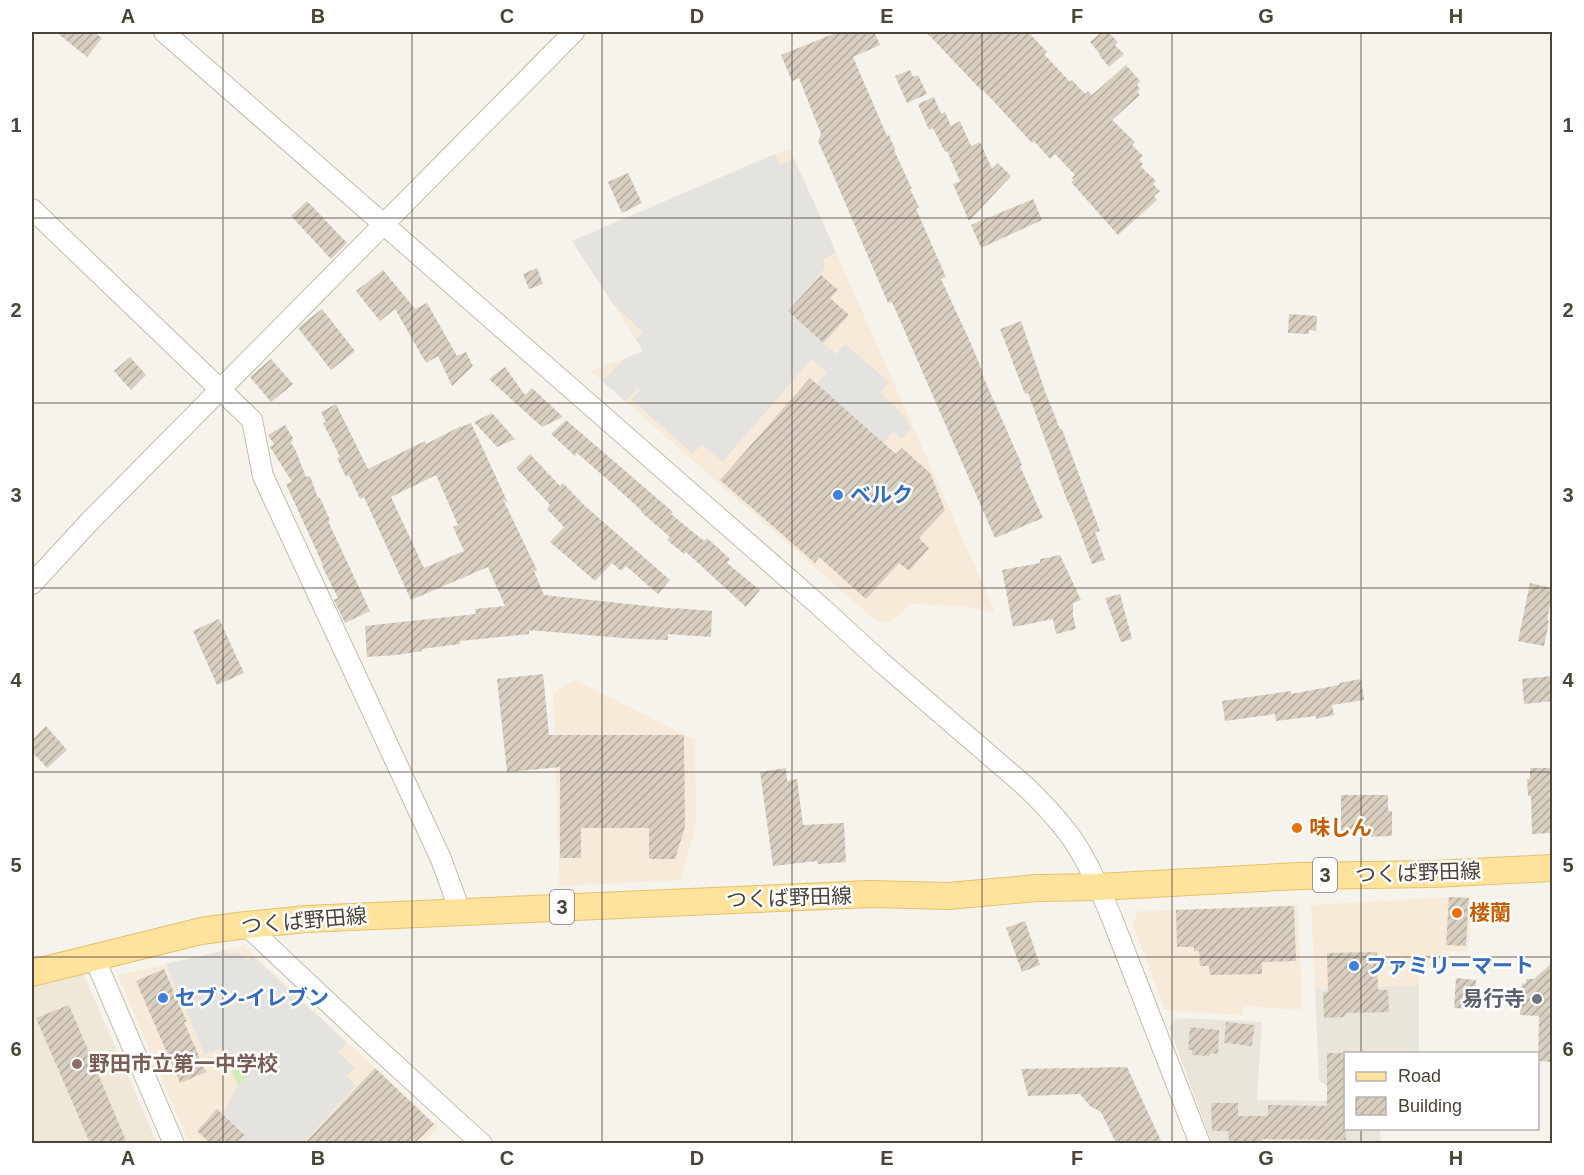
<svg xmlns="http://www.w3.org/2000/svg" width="1584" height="1175" viewBox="0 0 1584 1175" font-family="Helvetica,'Noto Sans JP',sans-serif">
<defs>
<pattern id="building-hatch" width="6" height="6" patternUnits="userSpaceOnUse" patternTransform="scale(1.5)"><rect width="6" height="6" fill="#d8cfc1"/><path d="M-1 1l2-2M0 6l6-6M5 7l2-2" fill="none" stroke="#b1aa9e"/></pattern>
</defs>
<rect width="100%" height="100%" fill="#f6f3ec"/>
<g fill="#eae5da">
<polygon points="1419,985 1419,1053 1346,1054 1327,1086 1319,1081 1315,989"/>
<polygon points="1177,1018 1262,1022 1257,1100 1345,1101 1346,1128 1380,1129 1381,1143 1212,1143 1169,1027"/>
</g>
<g fill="#f7ead8">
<polygon points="790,148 995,612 960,606 909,604 891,622 876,621 591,371 643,351 572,241"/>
<polygon points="574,680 695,740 696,823 681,880 558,886 559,865 553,693"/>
<polygon points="1472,896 1468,951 1446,952 1445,966 1419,967 1419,985 1315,989 1311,905"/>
<polygon points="1298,905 1302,1010 1244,1006 1243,1015 1165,1010 1133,925 1138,911"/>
<polygon points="244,946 439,1127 423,1143 189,1143 118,975"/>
</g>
<polygon fill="#efe8d6" points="82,971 157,1143 32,1144 32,984"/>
<polygon fill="#d2eab5" points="221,1048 249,1075 238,1085"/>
<g fill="#e5e3e0">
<polygon points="775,154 780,165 794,159 836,252 823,259 825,268 788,312 836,354 845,344 889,382 880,392 906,418 911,428 902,439 893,432 883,443 817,384 827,373 812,359 722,462 702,444 693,454 631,399 640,390 638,388 625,401 602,381 624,359 643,351 636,339 643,332 613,304 572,241"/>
<polygon points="226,950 227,954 238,952 247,961 253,956 347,1043 338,1052 355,1068 347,1076 356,1085 303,1143 289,1143 287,1141 284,1143 245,1143 240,1140 245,1134 223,1114 238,1085 249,1075 221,1048 205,1055 166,964"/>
</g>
<g fill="url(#building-hatch)" fill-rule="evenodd">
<polygon points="56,32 94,32 102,38 87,57"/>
<polygon points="838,32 874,32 880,45 853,57 887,136 889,135 895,149 894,150 912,189 910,189 919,207 916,209 946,277 941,279 972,346 983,373 982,374 1022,465 1020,466 1043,518 995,538 892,302 888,303 831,170 818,141 821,134 799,78 792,81 781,55"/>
<polygon points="926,32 1028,32 1047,52 1044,54 1070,82 1072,80 1085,94 1088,91 1092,95 1126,65 1140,81 1137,85 1140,89 1137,92 1140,95 1112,120 1135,142 1132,145 1143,156 1139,160 1143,164 1141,167 1156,181 1153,184 1160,191 1154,196 1157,200 1118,235 1071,182 1074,180 1072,178 1075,175 1055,154 1050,159 1034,141 1032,143 983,90 982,91"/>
<polygon points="1102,32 1108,32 1118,42 1115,45 1124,54 1109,67 1099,55 1100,54 1090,42"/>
<polygon points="910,70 913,77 918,75 927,94 907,103 895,76"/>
<polygon points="934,97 941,114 945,112 951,126 960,121 971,146 980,142 992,169 998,163 1011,176 969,221 953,184 960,181 947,151 945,152 933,128 929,130 918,104"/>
<polygon points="628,173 642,203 622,213 608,182"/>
<polygon points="1033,199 1042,220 981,248 971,225"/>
<polygon points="307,201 347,243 331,259 291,216"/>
<polygon points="537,268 543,284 529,289 523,274"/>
<polygon points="383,270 415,309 427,303 457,356 466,352 473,366 452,386 438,356 426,363 395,309 380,321 356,291"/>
<polygon points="821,275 838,290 830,298 849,315 823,343 788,311"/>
<polygon points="322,309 355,351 331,370 298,328"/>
<polygon points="1289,314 1317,316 1316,331 1309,330 1309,334 1288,333"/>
<polygon points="1021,321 1046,394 1060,429 1062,429 1100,531 1095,532 1105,560 1092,564 1069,503 1068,503 1028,393 1025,394 1000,329"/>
<polygon points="130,357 146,375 131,390 114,371"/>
<polygon points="271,359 293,384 271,402 250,377"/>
<polygon points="505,367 525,395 532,388 563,417 542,427 489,379"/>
<polygon points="810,378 896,454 902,448 930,473 945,510 919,538 929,548 909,571 899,563 866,599 819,557 815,563 720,480"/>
<path d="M336,404L368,469L425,441L426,444L461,426V427L471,423L508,503L503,499L537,570L534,571L544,595L676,609L674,608L712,611L711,637L668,634V640L634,639L529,630V634L460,641V644L421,649L422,651L397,655L367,657L365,626L476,614L475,609L505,606L488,567L411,600L369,508L364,497L360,499L349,475L346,477L337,458L340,457L323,423L326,422L321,412ZM436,475L458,525L453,527L464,551L424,568L391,497Z"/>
<polygon points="492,413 515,439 497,447 474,422"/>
<polygon points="566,420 673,512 671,514 704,541 707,538 730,559 727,563 760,590 746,607 686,552 684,554 667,540 670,537 641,512 642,511 608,480 577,453 575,456 551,434"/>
<polygon points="285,425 293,438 291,443 295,449 306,477 310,476 318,498 320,498 330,520 328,521 370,611 345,623 334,600 338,598 322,566 323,565 286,484 292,482 270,447 274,444 268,435"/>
<polygon points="530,454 560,486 563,483 584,505 670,580 658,594 626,566 621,571 612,563 595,581 550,542 564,527 547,509 550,505 516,468"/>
<polygon points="1060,555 1081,600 1073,603 1073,615 1076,629 1056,634 1053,619 1013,627 1002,570 1040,563 1040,559"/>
<polygon points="1530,583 1552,588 1552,595 1547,620 1549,621 1544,646 1518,641"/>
<polygon points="1120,594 1132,639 1121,642 1105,598"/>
<polygon points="219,619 244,673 217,685 193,631"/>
<polygon points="543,674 549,735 684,735 685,827 675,859 649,859 649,828 581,828 581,858 560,858 560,767 507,772 497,679"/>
<polygon points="1552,676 1552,701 1524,704 1522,679"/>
<polygon points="1361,679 1364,700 1332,705 1334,715 1316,719 1316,716 1276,721 1275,714 1225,721 1222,701 1291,691 1291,694 1339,685 1339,683"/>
<polygon points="46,726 67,750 47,768 32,752 32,740"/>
<polygon points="786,768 787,781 797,779 803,825 844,823 846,862 818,864 817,861 773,866 760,772"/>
<polygon points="1530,768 1551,768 1552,833 1532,834 1531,796 1528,796 1527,779 1530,779"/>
<polygon points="1341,795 1388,795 1388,811 1392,811 1392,836 1366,837 1366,834 1341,834"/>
<polygon points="1449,897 1469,898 1466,946 1446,945"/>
<polygon points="1294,906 1296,961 1262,962 1262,974 1210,975 1209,966 1200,966 1199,951 1194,951 1194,947 1177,947 1176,910"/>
<polygon points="1025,921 1040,965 1022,972 1006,928"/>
<polygon points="1377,952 1378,990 1388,990 1389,1012 1346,1013 1345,1017 1324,1018 1323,992 1328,992 1327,953"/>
<polygon points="1552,963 1552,1062 1538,1061 1539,1016 1520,1015 1522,983 1526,984 1526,979 1534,979"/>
<polygon points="164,969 187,1022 184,1022 206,1072 180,1083 136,981"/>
<polygon points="1456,978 1476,980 1474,1009 1454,1008"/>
<polygon points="69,1005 127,1143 90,1143 36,1018"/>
<polygon points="1226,1022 1255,1025 1252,1046 1224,1043"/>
<polygon points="1190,1027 1219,1030 1218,1054 1210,1053 1210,1056 1192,1055 1192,1050 1188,1050"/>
<polygon points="1327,1053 1346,1053 1346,1140 1262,1139 1262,1143 1229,1143 1228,1131 1212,1131 1211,1103 1238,1103 1238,1116 1268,1116 1268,1105 1327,1106"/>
<polygon points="1127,1067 1162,1143 1116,1143 1101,1112 1090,1106 1080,1094 1028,1096 1021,1069"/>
<polygon points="375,1068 434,1124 415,1143 305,1143"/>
<polygon points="217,1109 245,1135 237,1143 210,1143 197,1131"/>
</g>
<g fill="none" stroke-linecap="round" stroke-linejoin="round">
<defs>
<g id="minor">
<path d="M164,32L822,608L881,662L1024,785C1041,801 1057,818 1071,837C1089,863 1101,892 1113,921L1200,1144"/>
<polyline points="32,209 252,420 263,476 441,859 460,911"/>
<polyline points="32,584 91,520 574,32"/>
<polyline points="246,925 367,1039 482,1144"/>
<polyline points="94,957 174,1144"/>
</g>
<polyline id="major" points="32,973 201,931 246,925 306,919 870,894 948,896 1037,888 1098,887 1299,876 1433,874 1552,868"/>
</defs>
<use href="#minor" stroke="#c2bbae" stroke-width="22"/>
<use href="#major" stroke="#e6c16a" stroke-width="28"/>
<use href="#minor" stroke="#fff" stroke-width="20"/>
<use href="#major" stroke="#ffe39c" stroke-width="26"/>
</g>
<path fill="none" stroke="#4b4439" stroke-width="1.5" stroke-opacity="0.55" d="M223,32V1144M412,32V1144M602,32V1144M792,32V1144M982,32V1144M1172,32V1144M1361,32V1054M32,218H1552M32,403H1552M32,588H1552M32,772H1552M32,957H1552M1361,1128V1144"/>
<g fill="#3f7fe0" stroke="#fff" stroke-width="2">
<circle cx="838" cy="495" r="6"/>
<circle cx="1354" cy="966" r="6"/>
<circle cx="163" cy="998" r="6"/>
</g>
<g fill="#e8710a" stroke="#fff" stroke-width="2">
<circle cx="1297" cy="828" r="6"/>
<circle cx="1457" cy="913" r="6"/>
</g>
<circle fill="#6b7280" stroke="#fff" stroke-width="2" cx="1537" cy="999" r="6"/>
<circle fill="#8d6e63" stroke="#fff" stroke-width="2" cx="77" cy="1064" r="6"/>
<g text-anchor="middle" stroke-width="5" stroke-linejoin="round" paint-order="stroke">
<g fill="#fff" stroke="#817c74" stroke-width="1.5">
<rect x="1313" y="858" width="24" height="34" rx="4.5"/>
<rect x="550" y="890" width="24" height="34" rx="4.5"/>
</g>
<g font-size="20" font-weight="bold" fill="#4b4439">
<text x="1325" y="882">3</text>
<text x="562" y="914">3</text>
</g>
<g font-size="21" font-weight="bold" fill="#366cbe" stroke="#fff" text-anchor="start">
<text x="850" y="502">ベルク</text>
<text x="1366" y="973">ファミリーマート</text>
<text x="175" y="1005">セブン-イレブン</text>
</g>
<g font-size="21" font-weight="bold" fill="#c56008" stroke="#fff" text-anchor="start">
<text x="1309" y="835">味しん</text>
<text x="1469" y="920">楼蘭</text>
</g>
<g font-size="21" fill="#4b4439" stroke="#fff">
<text transform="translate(1418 873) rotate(-2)" y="7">つくば野田線</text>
<text transform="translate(789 898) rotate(-2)" y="7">つくば野田線</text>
<text transform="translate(304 921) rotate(-5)" y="7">つくば野田線</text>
</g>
<g font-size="21" font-weight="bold" fill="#5b616d" stroke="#fff" text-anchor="end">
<text x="1525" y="1006">易行寺</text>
</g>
<g font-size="21" font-weight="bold" fill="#785e54" stroke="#fff" text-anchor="start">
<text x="89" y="1071">野田市立第一中学校</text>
</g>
</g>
<rect width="1584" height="1175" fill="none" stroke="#ffffff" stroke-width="66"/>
<rect x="1344" y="1052" width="195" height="78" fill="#ffffff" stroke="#b7b4b0" stroke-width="1.5"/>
<rect x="1356" y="1072" width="30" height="9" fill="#ffe39c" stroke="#b7b4b0" stroke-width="1.5"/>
<text x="1398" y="1082" font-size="18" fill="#4b4439">Road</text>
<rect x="1356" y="1097" width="30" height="18" fill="url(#building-hatch)" stroke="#b7b4b0" stroke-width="1.5"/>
<text x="1398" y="1112" font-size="18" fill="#4b4439">Building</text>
<rect x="33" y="33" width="1518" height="1109" fill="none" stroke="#4b4439" stroke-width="2"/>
<g font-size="20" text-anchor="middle" font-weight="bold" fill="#4b4439">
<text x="128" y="23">A</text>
<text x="318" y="23">B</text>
<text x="507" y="23">C</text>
<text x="697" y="23">D</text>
<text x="887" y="23">E</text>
<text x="1077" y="23">F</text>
<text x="1266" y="23">G</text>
<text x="1456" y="23">H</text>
<text x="16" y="132">1</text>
<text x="1568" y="132">1</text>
<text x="16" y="317">2</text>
<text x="1568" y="317">2</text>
<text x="16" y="502">3</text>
<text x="1568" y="502">3</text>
<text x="16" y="687">4</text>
<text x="1568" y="687">4</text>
<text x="16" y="872">5</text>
<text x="1568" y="872">5</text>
<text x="16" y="1056">6</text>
<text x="1568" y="1056">6</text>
<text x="128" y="1165">A</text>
<text x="318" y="1165">B</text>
<text x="507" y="1165">C</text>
<text x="697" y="1165">D</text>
<text x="887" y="1165">E</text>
<text x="1077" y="1165">F</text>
<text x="1266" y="1165">G</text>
<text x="1456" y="1165">H</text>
</g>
</svg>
